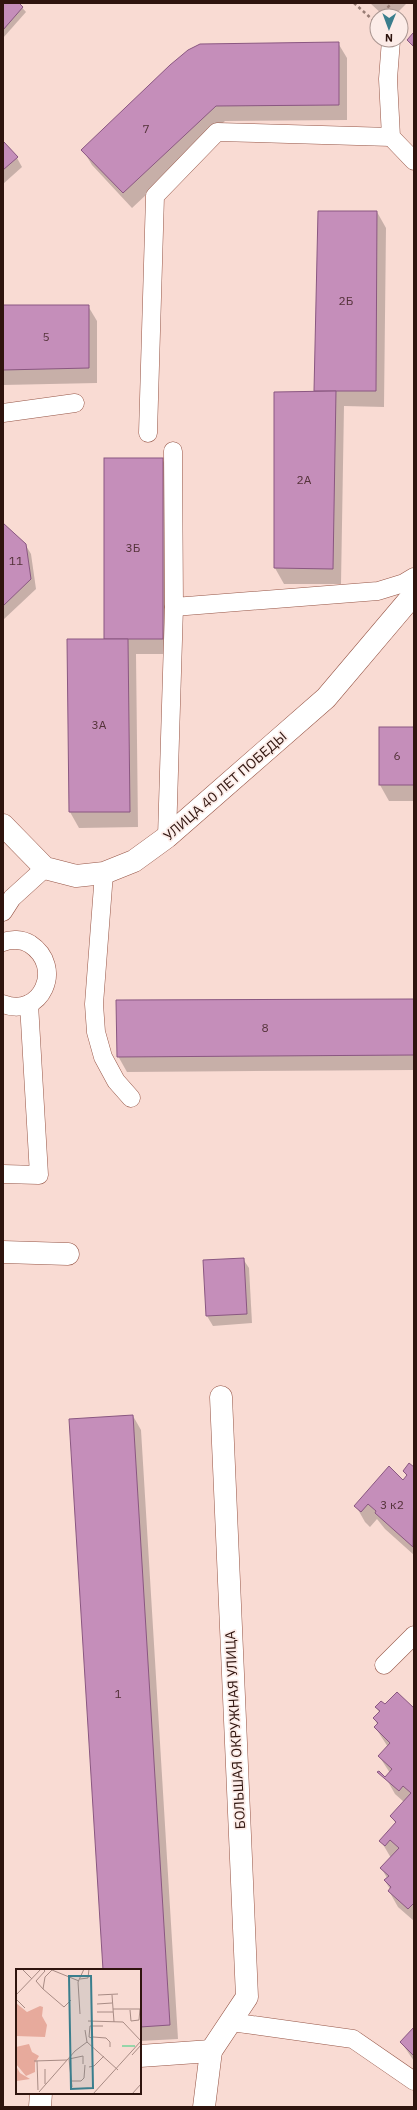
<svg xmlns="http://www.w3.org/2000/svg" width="417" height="2110" viewBox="0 0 417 2110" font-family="'IBM Plex Sans',sans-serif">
<rect width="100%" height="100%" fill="#f9dbd3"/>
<g fill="#0003">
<polygon points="3,3 18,3 26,12 3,38"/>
<polygon points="370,3 407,3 394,16 384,16"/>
<polygon points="413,35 414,35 414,48 408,40"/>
<polygon points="338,43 347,58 347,120 225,121 132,208 92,165 83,150"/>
<polygon points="3,145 17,158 22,167 3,184"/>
<polygon points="319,212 377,212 386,228 384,407 344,406 341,584 284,584 275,568 275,393 315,392"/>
<polygon points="3,306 88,306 97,321 97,383 3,385"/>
<polygon points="162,459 171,474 171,654 136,654 138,827 79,828 70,812 68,640 105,640"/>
<polygon points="3,525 25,544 31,554 36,589 3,620 3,695"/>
<polygon points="380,728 414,728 414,801 389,801 380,785"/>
<polygon points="414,1000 414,1070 127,1072 118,1056"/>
<polygon points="243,1259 249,1268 252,1323 213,1326 207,1316 204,1261"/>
<polygon points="133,1416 141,1430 178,2039 140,2041 140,1970 104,1970"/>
<polygon points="409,1464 414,1468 414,1555 385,1529 377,1519 370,1527 365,1522 356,1506 403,1481 407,1477 404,1471"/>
<polygon points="385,1706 414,1709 414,1921 398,1907 389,1891 390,1889 385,1881 387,1878 382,1869 391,1858 381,1841 396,1824 391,1816 404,1802 395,1794 386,1778 390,1773 379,1756 388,1747 375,1727 377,1724 374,1718 379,1712 376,1707"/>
<polygon points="414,2029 414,2061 401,2042"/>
</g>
<g fill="#c58eba" stroke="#8a5781">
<polygon points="3,3 19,3 23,7 3,30"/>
<polygon points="413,33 414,34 413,46 407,40"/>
<polygon points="339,42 339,105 216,106 123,193 81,150 170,65 188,50 200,44"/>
<polygon points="4,142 18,157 3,170 3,143"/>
<polygon points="318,211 377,211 376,391 314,391"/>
<polygon points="3,305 89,305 89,368 3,370"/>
<polygon points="336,391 333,569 274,568 274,392"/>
<rect x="104" y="458" width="59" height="181"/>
<polygon points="3,523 26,544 31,579 3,606"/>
<polygon points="67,639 128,639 130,812 69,812"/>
<rect x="379" y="727" width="35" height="58"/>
<polygon points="414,999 414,1055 117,1057 116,1000"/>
<polygon points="244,1258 247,1314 206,1316 203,1260"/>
<polygon points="133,1415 170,2025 140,2027 140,1970 103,1970 69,1419"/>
<polygon points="409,1463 414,1467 413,1547 375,1513 376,1511 368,1504 361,1512 354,1506 389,1466 403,1480 407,1475 403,1471"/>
<polygon points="397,1692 414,1708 414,1903 408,1909 388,1891 391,1887 384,1880 389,1876 380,1868 399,1848 390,1840 385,1846 379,1841 396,1822 390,1816 411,1793 403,1786 399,1791 377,1772 379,1771 385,1777 392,1769 378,1756 390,1743 374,1727 378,1723 373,1718 380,1711 375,1707 381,1701 385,1704"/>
<polygon points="414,2027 414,2056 400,2042"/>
</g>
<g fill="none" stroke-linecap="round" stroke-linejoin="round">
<defs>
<g id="service">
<polyline points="391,40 388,79 391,137 414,161"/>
<polyline points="3,413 75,403"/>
<polyline points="148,433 155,196 217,132 391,137"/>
<polyline points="173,451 174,607 378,591 404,583 414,577"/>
<polyline points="167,837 174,607"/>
<polyline points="104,873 94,1004 96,1032 103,1057 116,1081 131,1098"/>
<polyline points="3,912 12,898 45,868"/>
<path d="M3,942C11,939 22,939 30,944C65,967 41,1019 3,1004"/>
<polyline points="3,1174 39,1175 29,1004"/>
<polyline points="384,1665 414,1635"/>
<polyline points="231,2022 353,2039 414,2081"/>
</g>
<g id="minor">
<polyline points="3,825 45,868 76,876 104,873 134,861 167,837 326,698 414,594"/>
<polyline points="3,1252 68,1254"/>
<polyline points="140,2056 211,2051"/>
<polyline points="40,2107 41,2093"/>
<polyline points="204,2107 211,2051 247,1997 221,1397"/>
</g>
</defs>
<use href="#service" stroke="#965546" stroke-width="19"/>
<use href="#minor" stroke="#965546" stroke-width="23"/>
<g stroke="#987c74" stroke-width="2.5" stroke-dasharray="3 3" stroke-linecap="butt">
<polyline points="354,3 374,21"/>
<polyline points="379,16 392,3"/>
</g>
<use href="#service" stroke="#fff" stroke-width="18"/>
<use href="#minor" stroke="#fff" stroke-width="22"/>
</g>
<g text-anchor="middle" stroke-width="3.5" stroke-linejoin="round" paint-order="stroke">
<g font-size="12" fill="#543239">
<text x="146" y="133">7</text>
<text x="346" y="305">2Б</text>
<text x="46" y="341">5</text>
<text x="304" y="484">2А</text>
<text x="133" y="552">3Б</text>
<text x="16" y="565">11</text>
<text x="99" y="729">3А</text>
<text x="397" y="760">6</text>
<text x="265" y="1032">8</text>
<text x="392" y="1509">3 к2</text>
<text x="118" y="1698">1</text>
</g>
<g font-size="14" fill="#2f140e" stroke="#fcece8">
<text transform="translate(225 786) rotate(-41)" y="5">УЛИЦА 40 ЛЕТ ПОБЕДЫ</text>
<text transform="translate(235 1730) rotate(-93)" y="5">БОЛЬШАЯ ОКРУЖНАЯ УЛИЦА</text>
</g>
</g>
<g transform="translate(16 1969)">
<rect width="125" height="125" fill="#f9dbd3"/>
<path d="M0,34L11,43L24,37L27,38L26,47L31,56L29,68L0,67ZM13,75L16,83L23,87L19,94V103L10,107L0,95V78ZM0,97L4,104L14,110L1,112Z" fill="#e7aa9c"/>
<path fill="none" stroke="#96d5a9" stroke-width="2" d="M106,77H119"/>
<path fill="none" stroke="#a88b84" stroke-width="1" d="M6,0L16,10M27,0L29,2L20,12L27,20L48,38L55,31M64,10L72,9L73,0M27,20L29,8L36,1L63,12M0,26L25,0M82,26L102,25M96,26L98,53M0,30L9,39M81,35L96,34M97,40H124L123,51L115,52L114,41M81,43H97M64,45L62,13L68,0M72,52L107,53L125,72M69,61L71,73M77,68L90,69L94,73V78M76,69L73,68L74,57H87M116,86L125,76M18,92L51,91M21,92L22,121M73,98L78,97L88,87M29,100V115M56,112H65L68,109L69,96M56,118L53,90L67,87V95M23,123L59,82L71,73L102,101M77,125L125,72M116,125L125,115"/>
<path fill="#3a7e8d" fill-opacity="0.15" stroke="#3a7e8d" stroke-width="2" d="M53,7H75L77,119L55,120Z"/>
<rect width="125" height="125" fill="none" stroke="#2f140e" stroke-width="2"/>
</g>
<rect width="417" height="2110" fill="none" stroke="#2f140e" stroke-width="8"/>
<g transform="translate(389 28) rotate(181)"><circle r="19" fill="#fcece8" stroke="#aa9691"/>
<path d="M0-3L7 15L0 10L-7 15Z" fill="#3a7e8d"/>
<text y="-6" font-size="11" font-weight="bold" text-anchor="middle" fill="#2f140e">N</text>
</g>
</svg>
